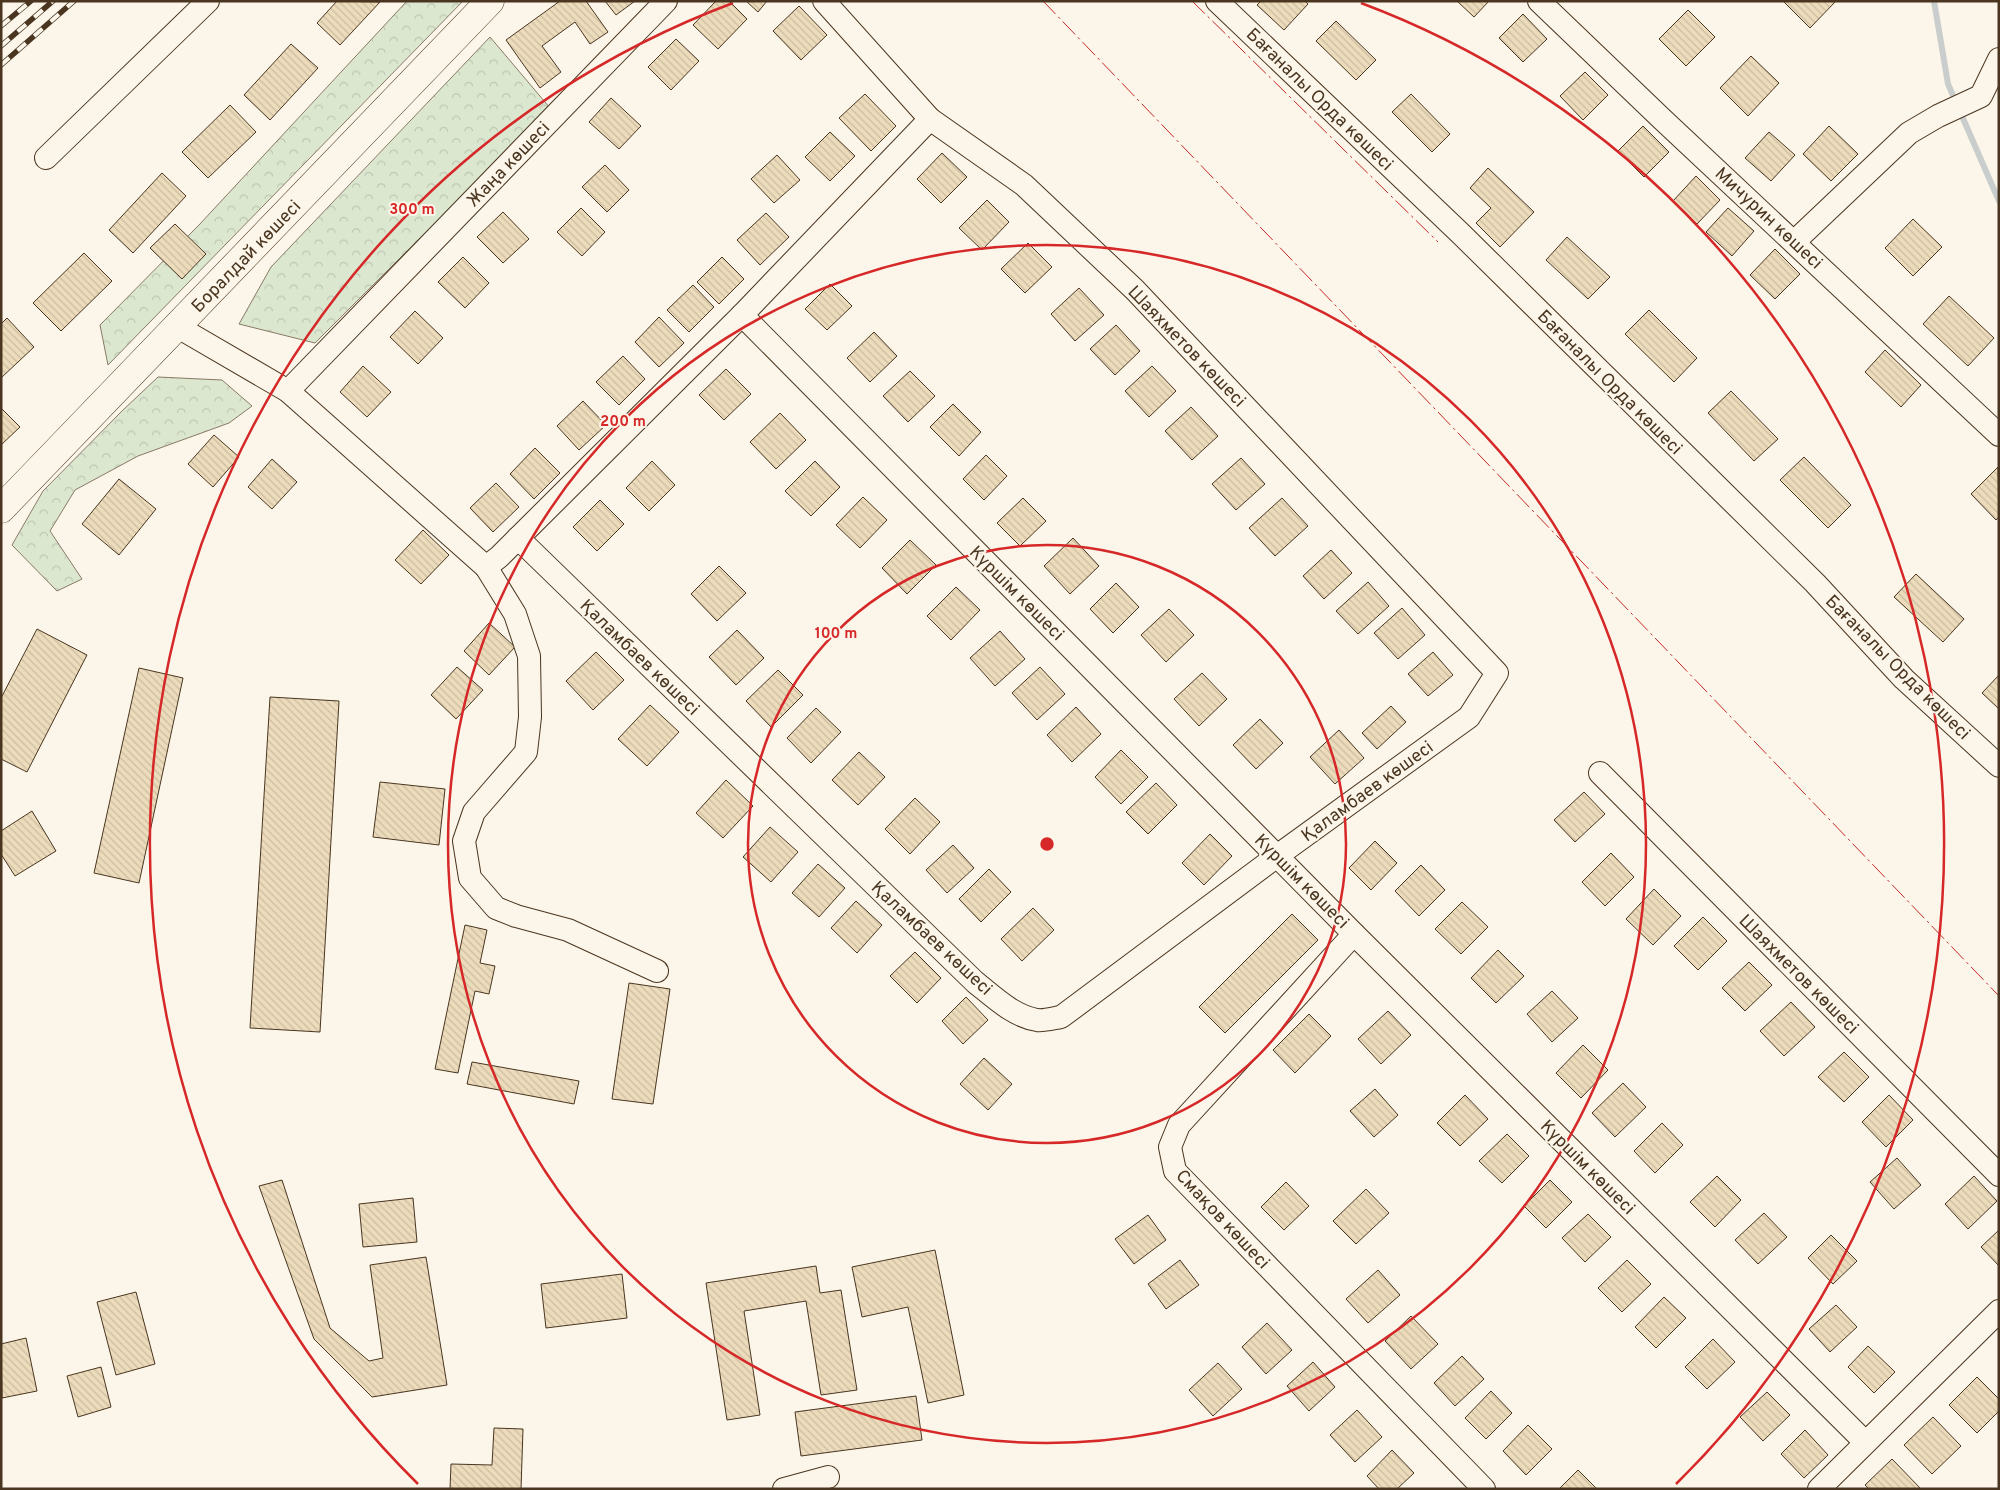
<svg xmlns="http://www.w3.org/2000/svg" width="2000" height="1490" viewBox="0 0 2000 1490" font-family="Overpass,sans-serif">
<defs>
<pattern id="forest-crowns" width="20" height="18" patternUnits="userSpaceOnUse" patternTransform="scale(1.25)"><rect width="20" height="18" fill="#dce7d0"/><path d="M2 6a3 3 0 1 1 6 0M12 15a3 3 0 1 1 6 0" fill="none" stroke="#bec7b2"/></pattern>
<pattern id="building-back-hatch" width="6" height="6" patternUnits="userSpaceOnUse" patternTransform="scale(1.25)"><rect width="6" height="6" fill="#ecdcbc"/><path d="M-1 5l2 2M0 0l6 6M5-1l2 2" fill="none" stroke="#ccbda1"/></pattern>
</defs>
<rect width="100%" height="100%" fill="#fbf6e9"/>
<g fill="url(#forest-crowns)" stroke="#887966">
<polygon points="407,1 463,1 108,365 100,325 199,225"/>
<polygon points="490,37 550,108 315,343 239,324 271,267"/>
<polygon points="158,377 222,380 252,406 229,423 138,456 75,490 50,531 82,579 57,591 12,545 43,491 122,411"/>
</g>
<g fill="none" stroke-linecap="round" stroke-linejoin="round">
<polyline stroke="#c9cecd" stroke-width="6" points="1934,1 1948,84 1999,201"/>
</g>
<g fill="url(#building-back-hatch)" stroke="#4a3520">
<polygon points="337,1 380,2 340,45 317,23"/>
<polygon points="560,1 586,1 608,32 590,44 575,22 542,46 561,72 540,88 506,40"/>
<polygon points="605,1 635,1 616,15"/>
<polygon points="716,1 729,1 747,19 718,49 693,25"/>
<polygon points="746,1 767,1 758,12"/>
<polygon points="1261,1 1305,1 1308,4 1284,30 1257,5"/>
<polygon points="1457,1 1489,1 1474,17"/>
<polygon points="1785,1 1836,1 1810,28 1784,2"/>
<polygon points="799,6 827,35 801,60 773,31"/>
<polygon points="1688,10 1715,37 1686,66 1659,39"/>
<polygon points="1523,14 1547,39 1523,62 1499,38"/>
<polygon points="1336,21 1376,60 1356,80 1316,41"/>
<polygon points="676,39 699,61 671,90 648,67"/>
<polygon points="291,44 318,68 270,120 244,95"/>
<polygon points="1751,56 1779,83 1748,116 1720,88"/>
<polygon points="1585,72 1608,95 1583,120 1560,96"/>
<polygon points="865,94 896,126 871,151 839,118"/>
<polygon points="1411,94 1450,134 1432,152 1392,112"/>
<polygon points="611,98 641,126 619,149 589,122"/>
<polygon points="230,105 256,132 208,178 182,152"/>
<polygon points="1643,126 1669,152 1644,177 1618,151"/>
<polygon points="1829,126 1858,154 1831,181 1803,154"/>
<polygon points="830,132 855,156 830,181 805,157"/>
<polygon points="1769,132 1795,155 1771,181 1745,158"/>
<polygon points="942,153 967,177 941,203 917,179"/>
<polygon points="777,155 800,180 774,203 751,179"/>
<polygon points="605,165 629,190 607,212 582,187"/>
<polygon points="1488,168 1534,212 1500,247 1476,223 1491,208 1470,188"/>
<polygon points="162,173 186,196 133,253 109,230"/>
<polygon points="1696,176 1720,200 1697,224 1673,201"/>
<polygon points="987,200 1009,222 982,250 959,228"/>
<polygon points="581,208 605,232 582,256 557,232"/>
<polygon points="1728,208 1754,231 1732,256 1706,232"/>
<polygon points="503,212 529,239 503,263 477,237"/>
<polygon points="766,213 789,237 760,265 737,240"/>
<polygon points="1913,219 1942,247 1913,276 1885,248"/>
<polygon points="175,224 206,254 182,279 150,248"/>
<polygon points="1567,237 1610,277 1588,299 1546,260"/>
<polygon points="1028,243 1052,267 1025,293 1001,269"/>
<polygon points="1775,249 1800,274 1775,299 1750,275"/>
<polygon points="84,253 112,281 61,331 33,303"/>
<polygon points="463,257 489,283 465,308 438,282"/>
<polygon points="722,257 744,279 719,304 697,282"/>
<polygon points="830,284 852,306 827,330 805,309"/>
<polygon points="693,285 714,307 689,332 667,310"/>
<polygon points="1079,288 1104,315 1075,341 1051,314"/>
<polygon points="1949,296 1994,338 1968,366 1923,324"/>
<polygon points="1649,310 1697,358 1674,382 1625,334"/>
<polygon points="415,311 443,338 418,364 390,337"/>
<polygon points="659,317 684,343 659,367 635,342"/>
<polygon points="7,318 34,347 1,378 1,324"/>
<polygon points="1116,325 1140,351 1115,375 1090,349"/>
<polygon points="874,332 897,356 870,382 847,358"/>
<polygon points="1885,350 1921,385 1901,407 1865,372"/>
<polygon points="623,356 645,379 619,405 596,382"/>
<polygon points="363,366 391,392 367,417 340,392"/>
<polygon points="1152,366 1176,391 1149,417 1125,391"/>
<polygon points="726,369 751,394 724,420 699,395"/>
<polygon points="910,371 935,396 908,422 883,396"/>
<polygon points="1731,391 1778,439 1754,461 1708,413"/>
<polygon points="583,401 606,425 579,450 557,426"/>
<polygon points="953,404 981,432 959,456 930,427"/>
<polygon points="1191,407 1218,436 1192,460 1165,431"/>
<polygon points="1,408 20,427 1,445"/>
<polygon points="780,413 806,440 776,469 750,442"/>
<polygon points="214,435 239,457 213,487 188,464"/>
<polygon points="535,448 560,473 534,499 510,474"/>
<polygon points="986,455 1007,476 984,500 963,479"/>
<polygon points="1804,457 1851,505 1828,528 1780,480"/>
<polygon points="1241,458 1265,484 1236,510 1212,484"/>
<polygon points="272,459 297,482 272,509 248,487"/>
<polygon points="652,461 675,485 649,511 626,488"/>
<polygon points="815,461 840,487 811,516 785,491"/>
<polygon points="1998,467 1999,517 1996,520 1971,494"/>
<polygon points="119,479 156,509 119,555 82,524"/>
<polygon points="496,483 519,507 493,532 470,508"/>
<polygon points="863,497 887,520 860,548 836,525"/>
<polygon points="1023,498 1046,521 1020,546 997,523"/>
<polygon points="1282,498 1308,526 1275,556 1249,528"/>
<polygon points="600,500 624,524 597,551 573,527"/>
<polygon points="423,530 449,555 421,584 395,560"/>
<polygon points="1073,538 1099,566 1070,594 1044,566"/>
<polygon points="910,540 936,565 907,594 882,568"/>
<polygon points="1331,550 1352,573 1324,599 1303,576"/>
<polygon points="719,566 746,593 717,621 691,594"/>
<polygon points="1916,574 1964,619 1943,642 1894,597"/>
<polygon points="1368,582 1389,606 1358,634 1336,611"/>
<polygon points="1116,583 1139,607 1113,633 1090,609"/>
<polygon points="956,587 980,610 951,640 927,616"/>
<polygon points="1402,608 1425,635 1398,659 1374,633"/>
<polygon points="1169,609 1194,635 1166,662 1141,635"/>
<polygon points="489,623 515,647 489,675 464,651"/>
<polygon points="37,629 87,655 27,772 1,759 1,698"/>
<polygon points="737,630 764,658 736,685 709,657"/>
<polygon points="1000,631 1025,659 995,686 970,658"/>
<polygon points="596,652 624,680 593,710 566,681"/>
<polygon points="1433,652 1453,675 1428,696 1408,674"/>
<polygon points="457,667 483,690 456,719 431,695"/>
<polygon points="1040,667 1065,694 1037,720 1012,693"/>
<polygon points="139,668 183,678 139,883 94,873"/>
<polygon points="778,670 803,695 771,727 746,701"/>
<polygon points="1202,673 1227,699 1199,726 1174,699"/>
<polygon points="1999,675 1999,709 1982,693"/>
<polygon points="270,697 339,701 320,1032 250,1028"/>
<polygon points="650,705 679,732 647,766 618,739"/>
<polygon points="1391,706 1406,722 1377,749 1362,733"/>
<polygon points="1076,707 1101,734 1072,762 1047,735"/>
<polygon points="816,708 841,732 811,763 787,738"/>
<polygon points="1260,719 1283,743 1256,769 1233,745"/>
<polygon points="1339,730 1364,758 1335,784 1310,757"/>
<polygon points="1121,750 1148,777 1121,804 1095,777"/>
<polygon points="859,752 885,777 858,805 832,780"/>
<polygon points="726,780 753,806 723,838 696,813"/>
<polygon points="380,782 445,789 439,845 373,837"/>
<polygon points="1156,783 1177,805 1148,834 1126,812"/>
<polygon points="1584,792 1605,814 1575,842 1554,820"/>
<polygon points="915,798 940,822 910,854 885,829"/>
<polygon points="32,811 56,851 15,876 1,854 1,831"/>
<polygon points="770,827 798,852 771,882 743,857"/>
<polygon points="1210,834 1232,856 1204,885 1182,863"/>
<polygon points="1375,841 1397,863 1371,890 1349,868"/>
<polygon points="953,845 974,868 947,893 926,870"/>
<polygon points="1611,853 1634,877 1605,906 1582,882"/>
<polygon points="818,864 845,888 819,917 792,893"/>
<polygon points="1421,865 1445,890 1419,916 1395,891"/>
<polygon points="989,869 1011,892 981,922 959,899"/>
<polygon points="1654,889 1681,916 1653,945 1626,919"/>
<polygon points="856,901 882,925 857,953 831,928"/>
<polygon points="1462,902 1488,927 1461,954 1435,929"/>
<polygon points="1033,908 1054,930 1022,961 1001,939"/>
<polygon points="1292,914 1318,940 1225,1033 1199,1007"/>
<polygon points="1703,917 1727,941 1698,970 1674,946"/>
<polygon points="465,925 487,930 480,963 495,966 489,994 475,991 458,1073 435,1069"/>
<polygon points="1498,950 1524,976 1496,1003 1471,978"/>
<polygon points="915,952 941,978 917,1003 890,976"/>
<polygon points="1749,962 1772,985 1745,1011 1722,988"/>
<polygon points="629,983 670,989 653,1104 612,1099"/>
<polygon points="1552,991 1578,1018 1552,1042 1527,1014"/>
<polygon points="966,997 988,1020 963,1044 942,1021"/>
<polygon points="1791,1002 1815,1027 1784,1056 1760,1031"/>
<polygon points="1388,1011 1411,1035 1381,1064 1358,1039"/>
<polygon points="1309,1014 1331,1036 1295,1073 1273,1050"/>
<polygon points="1583,1045 1608,1070 1581,1098 1556,1073"/>
<polygon points="1844,1052 1869,1077 1844,1102 1818,1077"/>
<polygon points="984,1058 1012,1084 988,1110 960,1084"/>
<polygon points="472,1062 579,1081 574,1104 467,1084"/>
<polygon points="1623,1083 1646,1107 1615,1137 1592,1113"/>
<polygon points="1375,1089 1398,1115 1374,1137 1350,1111"/>
<polygon points="1465,1095 1488,1119 1460,1146 1437,1123"/>
<polygon points="1889,1095 1913,1120 1886,1147 1862,1122"/>
<polygon points="1662,1123 1683,1145 1655,1173 1634,1151"/>
<polygon points="1507,1134 1529,1156 1502,1183 1479,1161"/>
<polygon points="1897,1158 1921,1185 1894,1209 1870,1182"/>
<polygon points="1717,1176 1741,1200 1715,1227 1690,1202"/>
<polygon points="1974,1176 1997,1201 1968,1229 1945,1204"/>
<polygon points="282,1180 330,1328 369,1361 383,1358 370,1265 426,1257 447,1385 372,1397 314,1339 259,1186"/>
<polygon points="1550,1180 1572,1202 1546,1228 1524,1206"/>
<polygon points="1286,1182 1309,1206 1284,1230 1261,1207"/>
<polygon points="1366,1189 1389,1213 1356,1244 1333,1221"/>
<polygon points="413,1198 417,1242 363,1247 359,1204"/>
<polygon points="1764,1213 1787,1237 1758,1264 1735,1240"/>
<polygon points="1588,1214 1611,1237 1585,1262 1562,1238"/>
<polygon points="1148,1215 1166,1240 1134,1264 1115,1239"/>
<polygon points="1999,1230 1999,1266 1981,1247"/>
<polygon points="1831,1235 1857,1261 1833,1284 1808,1258"/>
<polygon points="935,1250 964,1395 928,1403 908,1307 862,1317 852,1267"/>
<polygon points="1180,1260 1199,1285 1166,1309 1148,1284"/>
<polygon points="1627,1260 1651,1284 1622,1312 1598,1288"/>
<polygon points="816,1266 820,1293 841,1290 857,1390 821,1395 806,1301 744,1311 760,1415 727,1420 706,1283"/>
<polygon points="1378,1270 1400,1295 1368,1323 1346,1299"/>
<polygon points="622,1274 627,1318 546,1328 541,1284"/>
<polygon points="136,1292 155,1364 116,1375 97,1302"/>
<polygon points="1664,1297 1686,1318 1656,1348 1635,1327"/>
<polygon points="1836,1305 1857,1327 1830,1352 1809,1329"/>
<polygon points="1411,1316 1438,1344 1411,1369 1385,1341"/>
<polygon points="1267,1323 1292,1350 1266,1374 1242,1347"/>
<polygon points="26,1338 37,1391 2,1398 1,1344"/>
<polygon points="1713,1339 1735,1362 1707,1389 1685,1367"/>
<polygon points="1868,1346 1895,1372 1874,1393 1848,1367"/>
<polygon points="1462,1356 1484,1379 1455,1406 1434,1383"/>
<polygon points="1313,1362 1335,1387 1309,1411 1287,1386"/>
<polygon points="1218,1363 1242,1389 1213,1416 1189,1390"/>
<polygon points="101,1367 111,1407 78,1417 67,1376"/>
<polygon points="1977,1377 1999,1399 1999,1411 1977,1433 1949,1405"/>
<polygon points="1491,1391 1512,1413 1486,1439 1465,1418"/>
<polygon points="1767,1392 1790,1415 1763,1441 1740,1417"/>
<polygon points="916,1396 922,1440 801,1456 795,1412"/>
<polygon points="1357,1410 1382,1437 1355,1462 1330,1435"/>
<polygon points="1933,1417 1961,1446 1932,1474 1904,1445"/>
<polygon points="1528,1425 1552,1449 1526,1475 1503,1451"/>
<polygon points="494,1428 523,1429 521,1489 450,1489 451,1464 492,1465"/>
<polygon points="1805,1430 1828,1455 1804,1478 1781,1454"/>
<polygon points="1392,1450 1414,1473 1397,1489 1379,1489 1367,1476"/>
<polygon points="1892,1459 1921,1489 1869,1489 1865,1485"/>
<polygon points="1578,1470 1597,1489 1559,1489"/>
</g>
<g fill="none" stroke-linecap="round" stroke-linejoin="round">
<defs>
<g id="minor">
<polyline points="1217,1 1460,233 1815,583 1904,679 1999,766"/>
<polyline points="1539,1 1662,119 1999,435"/>
<polyline points="46,158 208,1"/>
<polyline points="1794,242 1909,133 1938,116 1981,96 1999,59"/>
<polyline points="742,315 1354,934 1865,1442"/>
<polyline points="178,327 288,391 486,567 499,557 742,315 930,119"/>
<polyline points="288,391 666,1"/>
<path d="M518,538L975,982C994,997 1013,1016 1037,1020C1044,1021 1054,1018 1061,1017L1277,856L1469,717L1497,673L1135,290L1024,185L930,119L824,1"/>
<polyline points="486,567 515,614 529,656 530,717 526,752 474,812 464,841 470,878 496,908 516,916 568,930 657,971"/>
<polyline points="1600,773 1999,1175"/>
<polyline points="1354,934 1179,1125 1170,1147 1175,1171 1484,1489"/>
<polyline points="784,1489 828,1477"/>
<polyline points="1819,1489 1999,1311"/>
</g>
<polyline id="major" points="1,509 490,1"/>
</defs>
<use href="#minor" stroke="#4a3520" stroke-width="24"/>
<use href="#major" stroke="#4a3520" stroke-width="29"/>
<use href="#minor" stroke="#fbf6e9" stroke-width="22"/>
<use href="#major" stroke="#fbf6e9" stroke-width="28"/>
<defs>
<g id="rail">
<polyline points="1,26 31,1"/>
<polyline points="1,46 53,1"/>
<polyline points="1,65 74,1"/>
</g>
</defs>
<use href="#rail" stroke="#4a3520" stroke-width="5.5"/>
<use href="#rail" stroke="#fbf6e9" stroke-width="4" stroke-dasharray="11" stroke-linecap="butt"/>
<g stroke="#c62828" stroke-width="1" stroke-dasharray="18 4 2.5 4" stroke-linecap="butt">
<polyline points="1043,1 1999,996"/>
<polyline points="1192,1 1438,242"/>
</g>
</g>
<g fill="none" stroke="#d62828" stroke-width="2.5">
<circle cx="1047" cy="844" r="299"/>
<circle cx="1047" cy="844" r="599"/>
<path d="M418 1484A898 898 0 0 1 733 3M1361 3A898 898 0 0 1 1676 1484"/>
</g>
<g text-anchor="middle" stroke-width="4" stroke-linejoin="round" paint-order="stroke">
<g font-size="18" fill="#4a3520" stroke="#fbf6e9">
<text transform="translate(1320 99) rotate(44)" y="6">Бағаналы Орда көшесі</text>
<text transform="translate(508 164) rotate(-46)" y="6">Жаңа көшесі</text>
<text transform="translate(1769 218) rotate(43)" y="6">Мичурин көшесі</text>
<text transform="translate(246 256) rotate(-46)" y="6">Боралдай көшесі</text>
<text transform="translate(1187 346) rotate(46)" y="6">Шаяхметов көшесі</text>
<text transform="translate(1610 382) rotate(45)" y="6">Бағаналы Орда көшесі</text>
<text transform="translate(1017 593) rotate(45)" y="6">Күршім көшесі</text>
<text transform="translate(640 657) rotate(44)" y="6">Қаламбаев көшесі</text>
<text transform="translate(1898 667) rotate(45)" y="6">Бағаналы Орда көшесі</text>
<text transform="translate(1367 791) rotate(-36)" y="6">Қаламбаев көшесі</text>
<text transform="translate(1302 881) rotate(45)" y="6">Күршім көшесі</text>
<text transform="translate(932 938) rotate(43)" y="6">Қаламбаев көшесі</text>
<text transform="translate(1799 974) rotate(45)" y="6">Шаяхметов көшесі</text>
<text transform="translate(1588 1167) rotate(45)" y="6">Күршім көшесі</text>
<text transform="translate(1223 1219) rotate(47)" y="6">Смақов көшесі</text>
</g>
</g>
<circle cx="1047" cy="844" r="8" fill="#d62828" stroke="#fbf6e9" stroke-width="2.5"/>
<g font-size="15" text-anchor="middle" font-weight="bold" fill="#d62828" stroke="#fbf6e9" stroke-width="4" stroke-linejoin="round" paint-order="stroke">
<text x="412" y="214">300 m</text>
<text x="623" y="426">200 m</text>
<text x="836" y="638">100 m</text>
</g>
<rect width="2000" height="1490" fill="none" stroke="#4a3520" stroke-width="5"/>
</svg>
